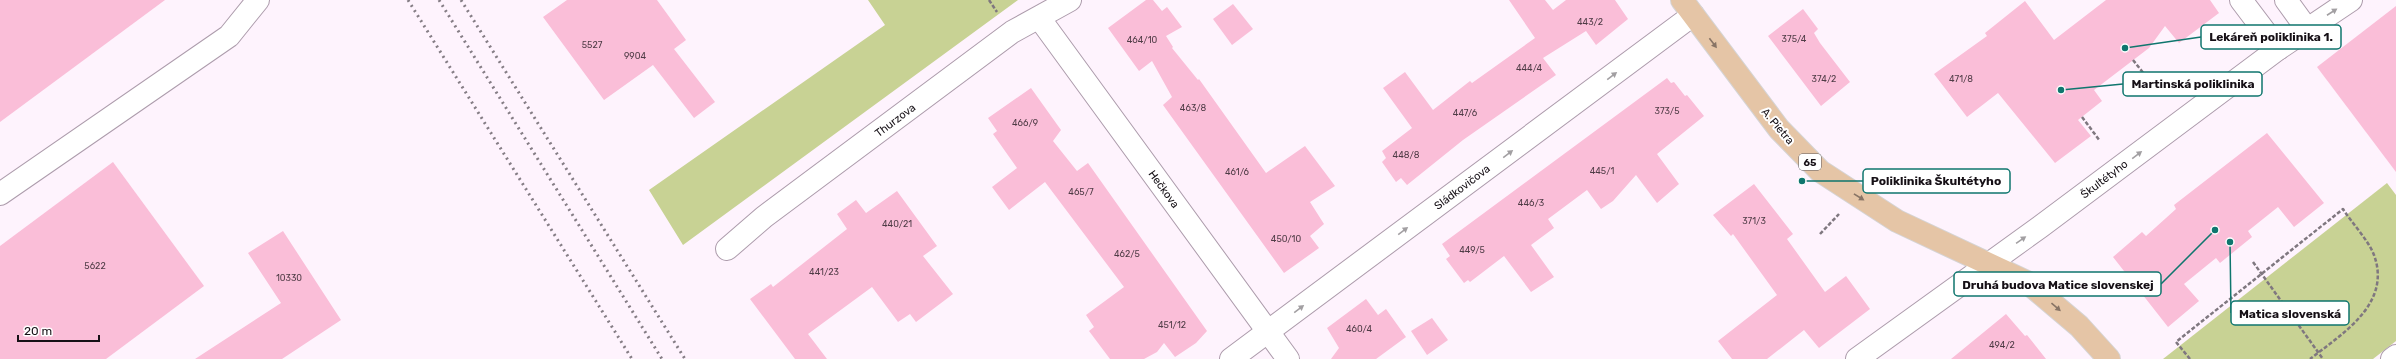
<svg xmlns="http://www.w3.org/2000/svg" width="2396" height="359" viewBox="0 0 2396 359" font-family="Rubik,sans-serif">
<rect width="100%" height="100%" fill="#fef3fd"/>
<g fill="#c8d294">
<polygon points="868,0 1018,0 683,245 649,190 885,25"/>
<polygon points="2387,183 2396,195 2396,341 2373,359 2163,359"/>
</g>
<g fill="#fabed8">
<polygon points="0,0 165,0 0,122"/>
<polygon points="567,0 657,0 686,40 674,49 715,102 694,118 653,65 604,100 543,17"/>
<polygon points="1146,0 1153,0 1162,11 1167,7 1182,27 1166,36 1173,47 1172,48 1198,80 1199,79 1266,173 1305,146 1335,186 1310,202 1324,224 1310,236 1319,248 1284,273 1163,105 1172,97 1152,61 1139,71 1108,28"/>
<polygon points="1509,0 1545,0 1553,10 1566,0 1615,0 1628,19 1596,45 1586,31 1543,58 1556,75 1463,140 1407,185 1401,178 1396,182 1382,162 1386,158 1382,151 1412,128 1383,88 1405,72 1433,110 1470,81 1472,83 1535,38"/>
<polygon points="2106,0 2210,0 2219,13 2179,43 2165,26 2149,48 2094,90 2102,101 2078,120 2091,136 2055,163 1998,93 1967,117 1934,74 1987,36 1985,33 2025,1 2054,40"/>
<polygon points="1233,4 1253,29 1232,45 1213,19"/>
<polygon points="2396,6 2396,172 2317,67"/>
<polygon points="1803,9 1818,29 1814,33 1820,43 1850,82 1821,106 1768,36"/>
<polygon points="1667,78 1671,83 1674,82 1685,96 1687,95 1704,116 1657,154 1679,184 1657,203 1636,175 1613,201 1601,209 1587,190 1548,219 1554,228 1531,245 1554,277 1531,292 1504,256 1470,282 1468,280 1464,283 1446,259 1450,256 1442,244"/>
<polygon points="1031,88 1061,130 1053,141 1077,171 1088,163 1207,331 1196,343 1175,357 1164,343 1157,352 1144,359 1110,359 1089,331 1094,327 1086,315 1124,287 1045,182 1009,210 992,187 1017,168 993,134 997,131 988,118"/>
<polygon points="2267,133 2324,203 2294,227 2278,207 2248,231 2252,237 2220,263 2216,258 2184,284 2199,301 2168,327 2113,257 2142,232 2146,236 2176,209 2174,205"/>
<polygon points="113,162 204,286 106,359 0,359 0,246"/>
<polygon points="1754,184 1793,234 1787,239 1825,292 1846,276 1870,309 1819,348 1804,330 1767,359 1732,359 1718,341 1777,295 1733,234 1731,236 1713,215"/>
<polygon points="897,191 937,246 923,256 953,294 916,322 910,314 898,322 872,287 808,334 827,359 795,359 750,299 771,284 773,287 847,229 837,214 856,200 866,213"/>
<polygon points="283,231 341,320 282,359 195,359 281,303 248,253"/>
<polygon points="1366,299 1378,315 1386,309 1406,337 1376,359 1331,359 1339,348 1327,328"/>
<polygon points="2006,314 2025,336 2027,335 2046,359 1951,359"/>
<polygon points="1432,318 1448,340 1427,355 1411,331"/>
</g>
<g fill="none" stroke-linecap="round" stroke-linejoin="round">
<defs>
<g id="minor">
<polyline points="2241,0 2278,49"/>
<polyline points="2286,0 2307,29"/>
<polyline points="1040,19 1288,359"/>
<polyline points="0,194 229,36 258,0"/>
<polyline points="727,249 764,217 1012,32 1070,0"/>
<polyline points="1231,359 1693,15"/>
<polyline points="1857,359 2040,227 2278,49 2351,0"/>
<polyline points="2392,359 2396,356"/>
</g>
<polyline id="major" points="1682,0 1779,129 1820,171 1897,221 2027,282 2079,326 2109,359"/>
</defs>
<use href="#minor" stroke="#ad9cac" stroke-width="24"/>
<use href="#major" stroke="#d5d4d5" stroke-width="24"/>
<g stroke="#7f777f" stroke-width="2.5" stroke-dasharray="4 2" stroke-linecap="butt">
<polyline points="989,0 997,12"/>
<polyline points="2133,60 2160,94"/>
<polyline points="2082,117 2100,141"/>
<polyline points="1820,234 1839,214"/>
<polyline points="2253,262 2323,359"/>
<path d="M2190,359L2176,342L2343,209C2351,222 2369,241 2374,255C2392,304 2342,334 2310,359"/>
</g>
<use href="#minor" stroke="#fff" stroke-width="22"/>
<use href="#major" stroke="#e5c5a6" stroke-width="22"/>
<g stroke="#857d85" stroke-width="3" stroke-dasharray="2 4" stroke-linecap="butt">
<polyline points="408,0 632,359"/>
<polyline points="439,0 662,359"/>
<polyline points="461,0 685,359"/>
</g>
</g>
<defs><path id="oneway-solid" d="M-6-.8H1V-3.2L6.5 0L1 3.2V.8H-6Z"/></defs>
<g fill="#a29fa2">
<use href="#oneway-solid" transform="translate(2332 12) rotate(-33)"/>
<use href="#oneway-solid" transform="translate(1612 76) rotate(-37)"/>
<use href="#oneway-solid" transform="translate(1508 154) rotate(-37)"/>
<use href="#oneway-solid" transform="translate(2137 155) rotate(-37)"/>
<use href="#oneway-solid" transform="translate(1403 231) rotate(-37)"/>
<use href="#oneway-solid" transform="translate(2021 240) rotate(-35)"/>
<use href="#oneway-solid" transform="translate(1299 309) rotate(-37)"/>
</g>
<g fill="#887465">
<use href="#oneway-solid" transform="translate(1713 43) rotate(53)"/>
<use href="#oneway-solid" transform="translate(1859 197) rotate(32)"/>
<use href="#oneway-solid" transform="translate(2056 307) rotate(41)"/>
</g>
<g text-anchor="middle" stroke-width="4" stroke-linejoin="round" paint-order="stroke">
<g font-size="9" fill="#4f3c46">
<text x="1590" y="25">443/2</text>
<text x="1794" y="42">375/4</text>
<text x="1142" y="43">464/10</text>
<text x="592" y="48">5527</text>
<text x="635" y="59">9904</text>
<text x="1529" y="71">444/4</text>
<text x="1824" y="82">374/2</text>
<text x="1961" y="82">471/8</text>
<text x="1193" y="111">463/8</text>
<text x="1667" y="114">373/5</text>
<text x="1465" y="116">447/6</text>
<text x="1025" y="126">466/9</text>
<text x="1406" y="158">448/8</text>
<text x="1602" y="174">445/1</text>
<text x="1237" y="175">461/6</text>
<text x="1081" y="195">465/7</text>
<text x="1531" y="206">446/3</text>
<text x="1754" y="224">371/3</text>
<text x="897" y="227">440/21</text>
<text x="1286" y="242">450/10</text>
<text x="1472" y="253">449/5</text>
<text x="1127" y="257">462/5</text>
<text x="95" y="269">5622</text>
<text x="824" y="275">441/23</text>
<text x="289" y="281">10330</text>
<text x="1172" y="328">451/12</text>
<text x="1359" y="332">460/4</text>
<text x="2002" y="348">494/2</text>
</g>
<rect fill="#fff" stroke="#5c585c" stroke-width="1" x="1799" y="154" width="22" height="16" rx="3"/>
<g font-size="10" font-weight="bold" fill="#161016">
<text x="1810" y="166">65</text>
</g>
<g font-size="11" fill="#161016" stroke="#fff">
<text transform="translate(895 120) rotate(-37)" y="4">Thurzova</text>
<text transform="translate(1778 126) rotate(50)" y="4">A. Pietra</text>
<text transform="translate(2104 179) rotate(-37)" y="4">Škultétyho</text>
<text transform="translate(1462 187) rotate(-37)" y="4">Sládkovičova</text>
<text transform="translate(1164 189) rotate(54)" y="4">Hečkova</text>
</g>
</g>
<path fill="none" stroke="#0f766e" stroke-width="1.5" d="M2125 48L2201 37M2061 90L2123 84M1802 181L1863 181M2215 230L2161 284M2230 242L2231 313"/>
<g fill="#0f766e" stroke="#fff" stroke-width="1.5">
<circle cx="2125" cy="48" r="4"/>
<circle cx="2061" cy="90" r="4"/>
<circle cx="1802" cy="181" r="4"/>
<circle cx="2215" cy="230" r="4"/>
<circle cx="2230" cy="242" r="4"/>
</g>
<g fill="#fff" stroke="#0f766e" stroke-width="1.5">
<rect x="2201" y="25" width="140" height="24" rx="4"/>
<rect x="2123" y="72" width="139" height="24" rx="4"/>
<rect x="1863" y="169" width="147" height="24" rx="4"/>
<rect x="1954" y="272" width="207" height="24" rx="4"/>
<rect x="2231" y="301" width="118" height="24" rx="4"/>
</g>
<g font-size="12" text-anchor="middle" font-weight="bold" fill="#161016">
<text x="2271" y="41">Lekáreň poliklinika 1.</text>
<text x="2193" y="88">Martinská poliklinika</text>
<text x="1936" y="185">Poliklinika Škultétyho</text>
<text x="2058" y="289">Druhá budova Matice slovenskej</text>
<text x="2290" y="318">Matica slovenská</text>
</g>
<path d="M18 335v6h81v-6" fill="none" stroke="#161016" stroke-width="2"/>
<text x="24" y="335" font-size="12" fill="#161016" stroke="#ffffff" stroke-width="3" paint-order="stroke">20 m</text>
</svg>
